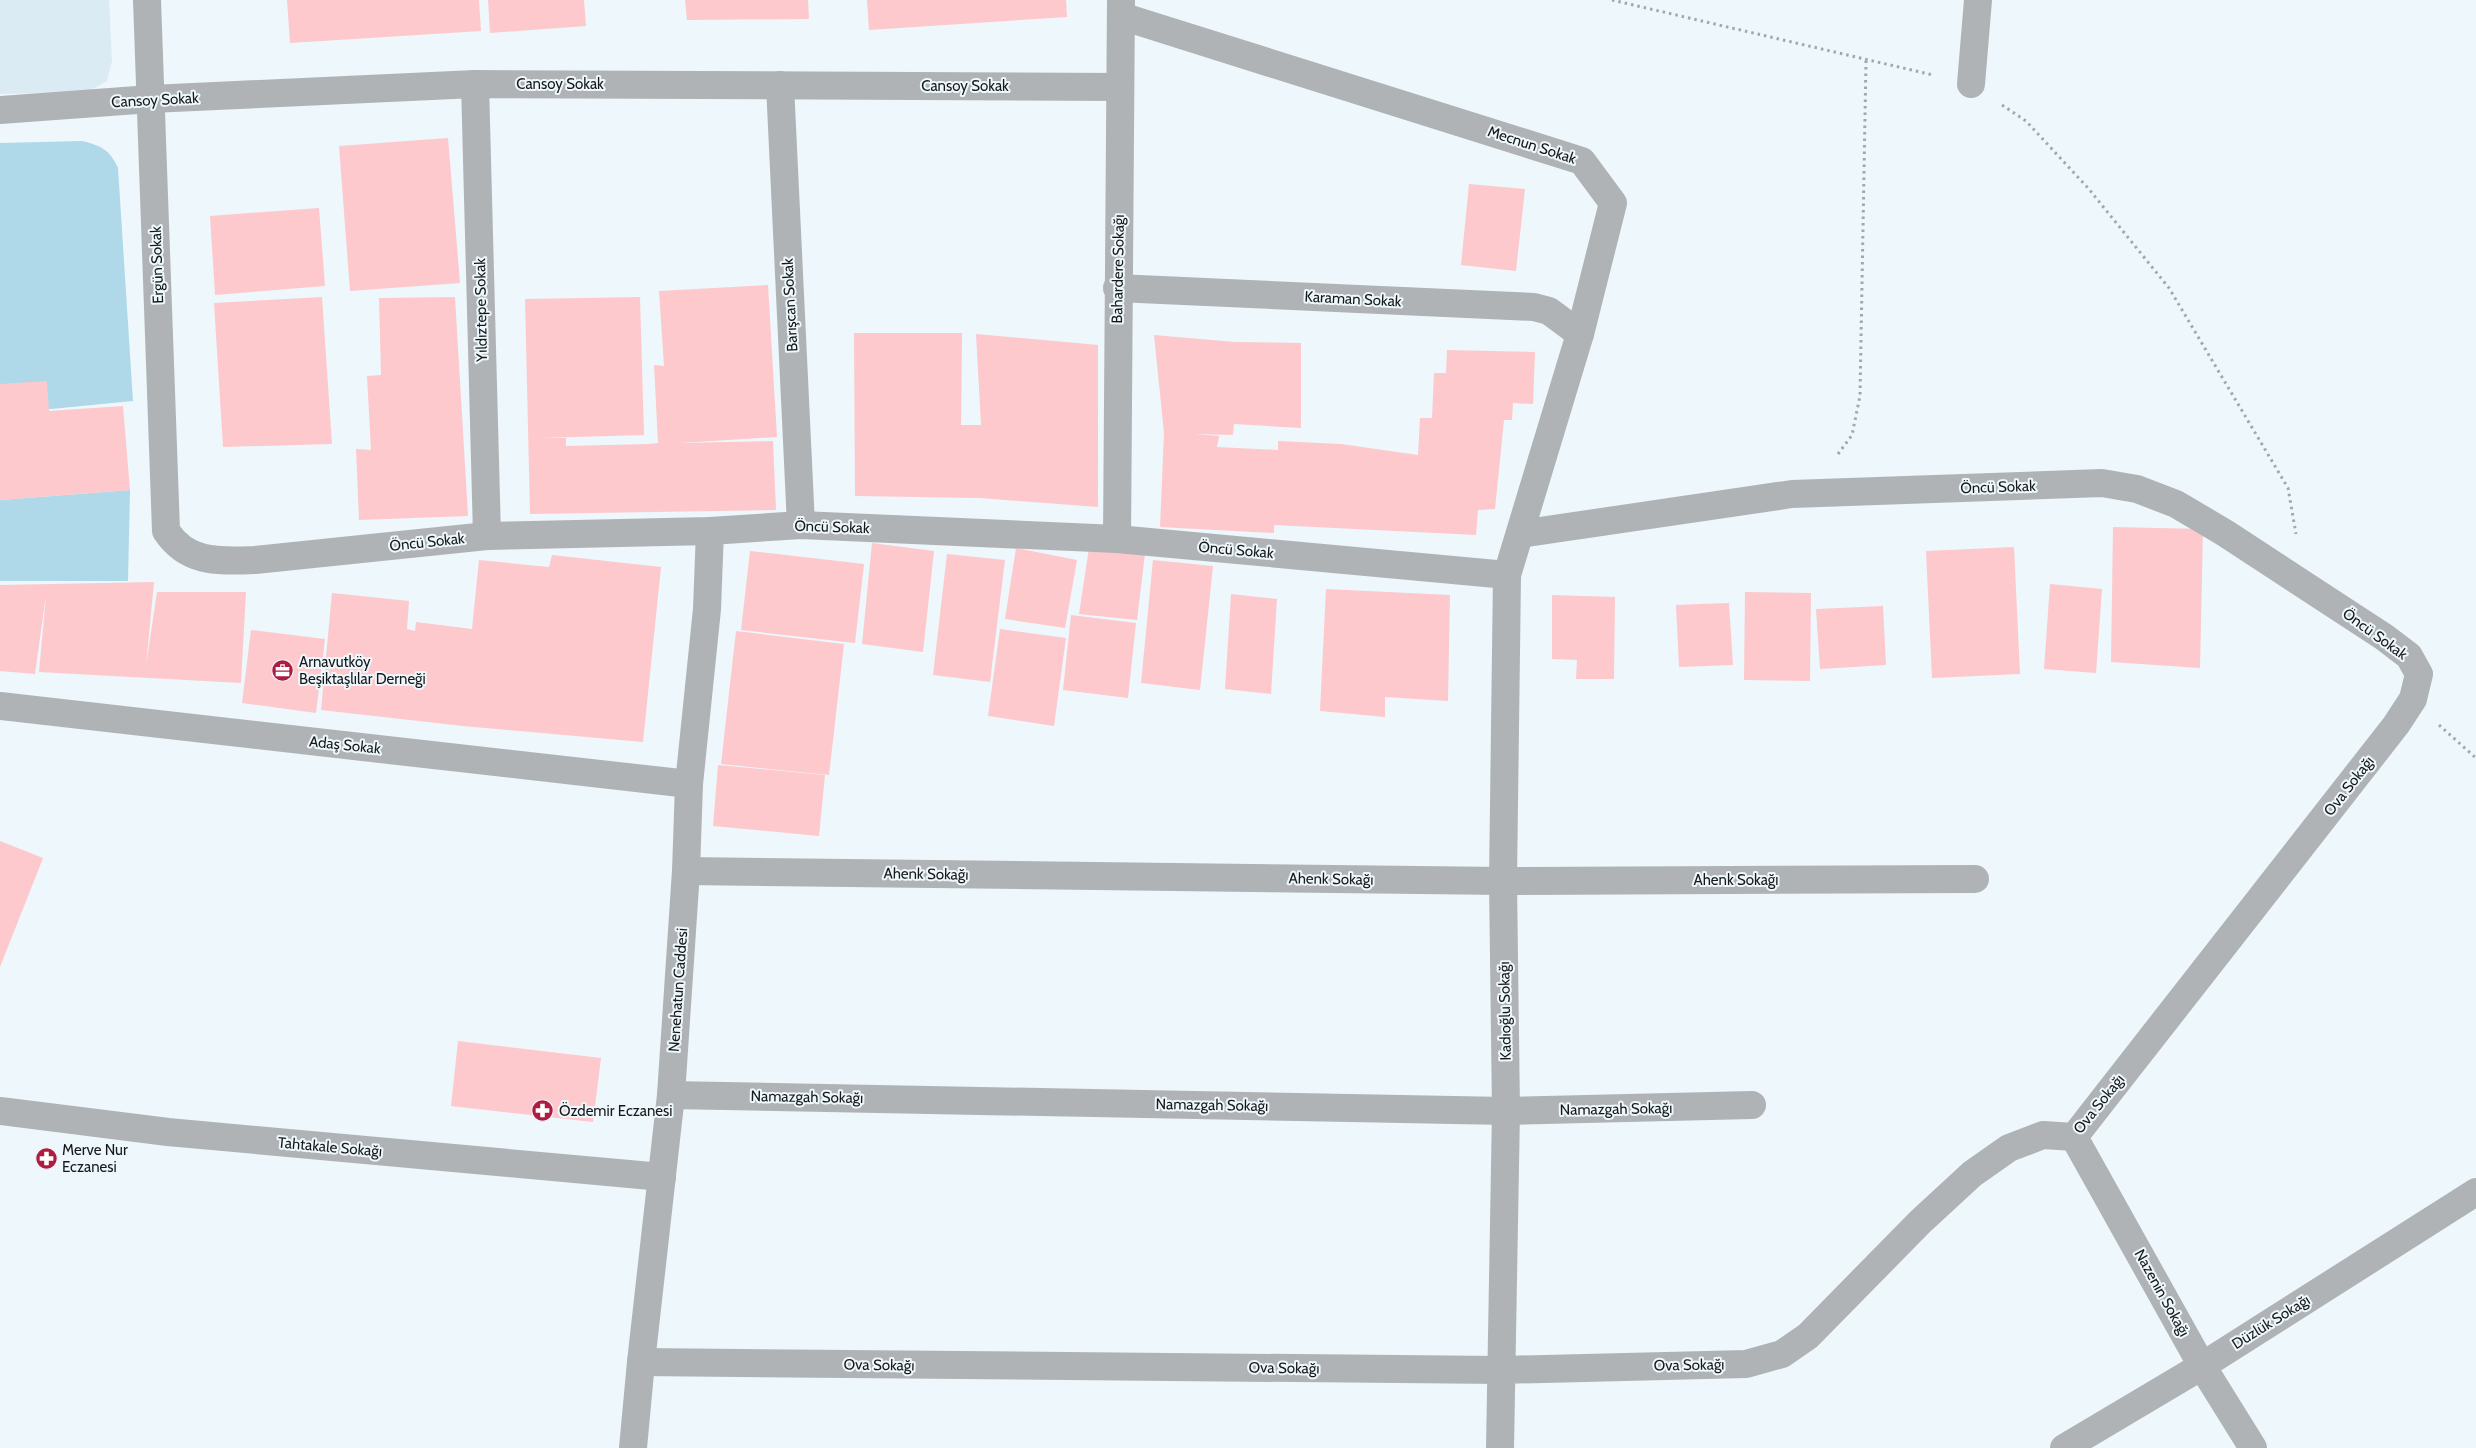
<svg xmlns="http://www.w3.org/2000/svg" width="2476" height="1448" viewBox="0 0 2476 1448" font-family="Cabin,sans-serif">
<rect width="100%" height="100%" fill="#eef7fb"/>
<polygon fill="#daebf3" points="0,0 109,0 112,61 107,81 87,92 0,94"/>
<g fill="#afd8e9">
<path d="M82,141C100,145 110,150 118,168L133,401L0,414V143Z"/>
<polygon points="130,490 128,581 0,581 0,500"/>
</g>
<g fill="#fdc9cd">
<polygon points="287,0 479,0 481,31 290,43"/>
<polygon points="488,0 584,0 586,26 490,33"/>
<polygon points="685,0 808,0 809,19 687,20"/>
<polygon points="867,0 1066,0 1067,17 869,30"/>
<polygon points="448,138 460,283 350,291 339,146"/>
<polygon points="1469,184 1525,189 1516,271 1461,265"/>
<polygon points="319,208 325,286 215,295 210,216"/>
<polygon points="768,285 777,437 680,443 773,441 776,510 530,514 525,299 640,297 644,435 540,438 566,438 566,446 649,444 658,443 654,365 664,366 659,291"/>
<polygon points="322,297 332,444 223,447 214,303"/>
<polygon points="455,297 468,516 359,520 356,449 371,450 367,376 381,375 379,298"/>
<polygon points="854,333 962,333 961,425 981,425 976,334 1098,345 1098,507 980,498 855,496"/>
<polygon points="1154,335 1235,342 1301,343 1301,428 1234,424 1233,435 1194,434 1219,436 1217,447 1278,450 1278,441 1341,444 1418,455 1420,418 1432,418 1434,373 1446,373 1447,350 1535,352 1533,404 1513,403 1512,420 1504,420 1495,509 1478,510 1476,535 1274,525 1274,533 1160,527 1164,433"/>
<polygon points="47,381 49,411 123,406 130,490 0,500 0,384"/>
<polygon points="2113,527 2203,529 2200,668 2111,662"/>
<polygon points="872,543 934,551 923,652 862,644"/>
<polygon points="2014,547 2020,674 1932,678 1926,551"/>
<polygon points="1016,548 1077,560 1065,628 1005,619"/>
<polygon points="1089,548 1145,554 1137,620 1079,614"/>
<polygon points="750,551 864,564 855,643 741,630"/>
<polygon points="947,554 1005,560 990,682 933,675"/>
<polygon points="552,555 661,567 643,742 463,726 321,710 332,593 409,601 407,629 415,631 416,622 472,629 479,560 549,567"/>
<polygon points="1153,560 1213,566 1200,690 1141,683"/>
<polygon points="154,582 146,666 157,592 246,592 241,683 39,672 46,595 35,674 0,671 0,585"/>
<polygon points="2050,584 2102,589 2096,673 2044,669"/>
<polygon points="1326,589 1450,595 1448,701 1385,697 1385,717 1320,711"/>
<polygon points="1745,592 1811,593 1810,681 1744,680"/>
<polygon points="1231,594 1277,599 1271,694 1225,689"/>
<polygon points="1552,595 1615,597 1614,679 1576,679 1577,660 1552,659"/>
<polygon points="1729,603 1733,665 1679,667 1676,605"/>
<polygon points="1883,606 1886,665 1820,669 1816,609"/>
<polygon points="1071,615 1136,623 1128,698 1063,690"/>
<polygon points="1000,629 1066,638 1054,726 988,716"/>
<polygon points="251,630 325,639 316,713 242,703"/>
<polygon points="736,631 844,644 829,775 721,764"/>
<polygon points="718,765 825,775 819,836 713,826"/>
<polygon points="0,841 43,858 0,967"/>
<polygon points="458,1041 601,1058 593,1122 451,1106"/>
</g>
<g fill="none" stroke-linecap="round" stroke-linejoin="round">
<g stroke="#a1a8ab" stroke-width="3" stroke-dasharray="2.5 4" stroke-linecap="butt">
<polyline points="1612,0 1933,75"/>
<polyline points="2002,105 2026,121 2088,188 2169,288 2288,488 2296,534"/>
<polyline points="1838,454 1852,435 1860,396 1866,60"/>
<polyline points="2439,725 2476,758"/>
</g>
<g stroke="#b0b3b5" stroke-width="28">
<path d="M147,0L166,531C188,564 219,561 255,560L487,536L710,531L801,525L1117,539L1507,575"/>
<polyline points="1121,16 1582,161 1613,203 1580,334 1507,575 1503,881 1506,1111 1500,1448"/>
<polyline points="475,84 487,536"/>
<polyline points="1971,84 1978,0"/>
<polyline points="780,85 801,525"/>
<polyline points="0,110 151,99 475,84 1120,87"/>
<polyline points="1117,288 1534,307 1549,311 1580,334"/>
<polyline points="1117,539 1121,0"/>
<polyline points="0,706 689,784"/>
<polyline points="686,871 1503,881 1975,879"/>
<polyline points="671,1095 1506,1111 1752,1105"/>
<polyline points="0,1111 168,1132 662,1177"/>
<polyline points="2074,1137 2202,1366 2253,1448"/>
<polyline points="641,1362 1500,1370 1746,1364 1782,1354 1808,1336 1920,1222 1972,1174 2009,1148 2043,1135 2074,1137 2396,725 2413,699 2419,674 2409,656 2384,637 2225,533 2176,504 2137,489 2102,483 1792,494 1520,534"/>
<polyline points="633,1448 641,1362 671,1095 686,871 689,784 707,609 710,531"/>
<polyline points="2064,1448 2202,1366 2476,1192"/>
</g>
</g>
<defs>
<symbol id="office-disc" viewBox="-11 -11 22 22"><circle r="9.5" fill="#af1b41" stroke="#eef7fb"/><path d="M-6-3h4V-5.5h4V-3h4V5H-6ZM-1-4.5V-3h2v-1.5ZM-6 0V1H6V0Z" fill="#fff"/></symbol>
<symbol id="pharmacy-disc" viewBox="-11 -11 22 22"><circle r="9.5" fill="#af1b41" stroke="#eef7fb"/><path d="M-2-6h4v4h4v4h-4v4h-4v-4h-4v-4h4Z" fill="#fff"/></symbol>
</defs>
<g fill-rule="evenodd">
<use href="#office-disc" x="270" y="658" width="25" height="25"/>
<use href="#pharmacy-disc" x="530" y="1098" width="25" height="25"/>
<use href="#pharmacy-disc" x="34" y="1146" width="25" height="25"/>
</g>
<g text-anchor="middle" stroke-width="4" stroke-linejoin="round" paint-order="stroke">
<g font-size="15" fill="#16191b" stroke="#eef7fb">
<text x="560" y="89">Cansoy Sokak</text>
<text x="965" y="91">Cansoy Sokak</text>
<text transform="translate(155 100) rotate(-3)" y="5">Cansoy Sokak</text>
<text transform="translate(1532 145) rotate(18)" y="5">Mecnun Sokak</text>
<text transform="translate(157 265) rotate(-92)" y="5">Ergün Sokak</text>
<text transform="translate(1118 269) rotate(-89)" y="5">Bahardere Sokağı</text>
<text transform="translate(1353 299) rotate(3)" y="5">Karaman Sokak</text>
<text transform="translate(790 305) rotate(-93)" y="5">Barışcan Sokak</text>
<text transform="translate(481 310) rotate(-91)" y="5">Yıldıztepe Sokak</text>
<text transform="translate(1998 487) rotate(-2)" y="5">Öncü Sokak</text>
<text transform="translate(832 527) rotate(2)" y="5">Öncü Sokak</text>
<text transform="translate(427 542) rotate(-6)" y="5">Öncü Sokak</text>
<text transform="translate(1236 550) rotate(5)" y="5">Öncü Sokak</text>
<text transform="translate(2375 634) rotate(36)" y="5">Öncü Sokak</text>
<text transform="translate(345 745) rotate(6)" y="5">Adaş Sokak</text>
<text transform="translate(2349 786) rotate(-52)" y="5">Ova Sokağı</text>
<text transform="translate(926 874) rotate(1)" y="5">Ahenk Sokağı</text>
<text transform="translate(1331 879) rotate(1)" y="5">Ahenk Sokağı</text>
<text x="1736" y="885">Ahenk Sokağı</text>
<text transform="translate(678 990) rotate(-86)" y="5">Nenehatun Caddesi</text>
<text transform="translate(1505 1011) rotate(-91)" y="5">Kadıoğlu Sokağı</text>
<text transform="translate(807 1097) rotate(1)" y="5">Namazgah Sokağı</text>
<text transform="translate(2099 1104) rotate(-51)" y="5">Ova Sokağı</text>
<text transform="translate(1212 1105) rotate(1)" y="5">Namazgah Sokağı</text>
<text transform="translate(1616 1109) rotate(-1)" y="5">Namazgah Sokağı</text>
<text transform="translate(330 1147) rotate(5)" y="5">Tahtakale Sokağı</text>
<text transform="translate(2162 1293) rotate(61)" y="5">Nazenin Sokağı</text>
<text transform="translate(2271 1322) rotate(-32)" y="5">Düzlük Sokağı</text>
<text transform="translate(879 1365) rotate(1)" y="5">Ova Sokağı</text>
<text transform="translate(1689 1365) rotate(-1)" y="5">Ova Sokağı</text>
<text transform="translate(1284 1368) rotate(1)" y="5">Ova Sokağı</text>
</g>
<g font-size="15" fill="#16191b" stroke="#eef7fb" text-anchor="start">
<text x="299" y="667">Arnavutköy<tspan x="299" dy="17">Beşiktaşlılar Derneği</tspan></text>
<text x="559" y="1116">Özdemir Eczanesi</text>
<text x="62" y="1155">Merve Nur<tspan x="62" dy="17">Eczanesi</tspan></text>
</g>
</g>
</svg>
